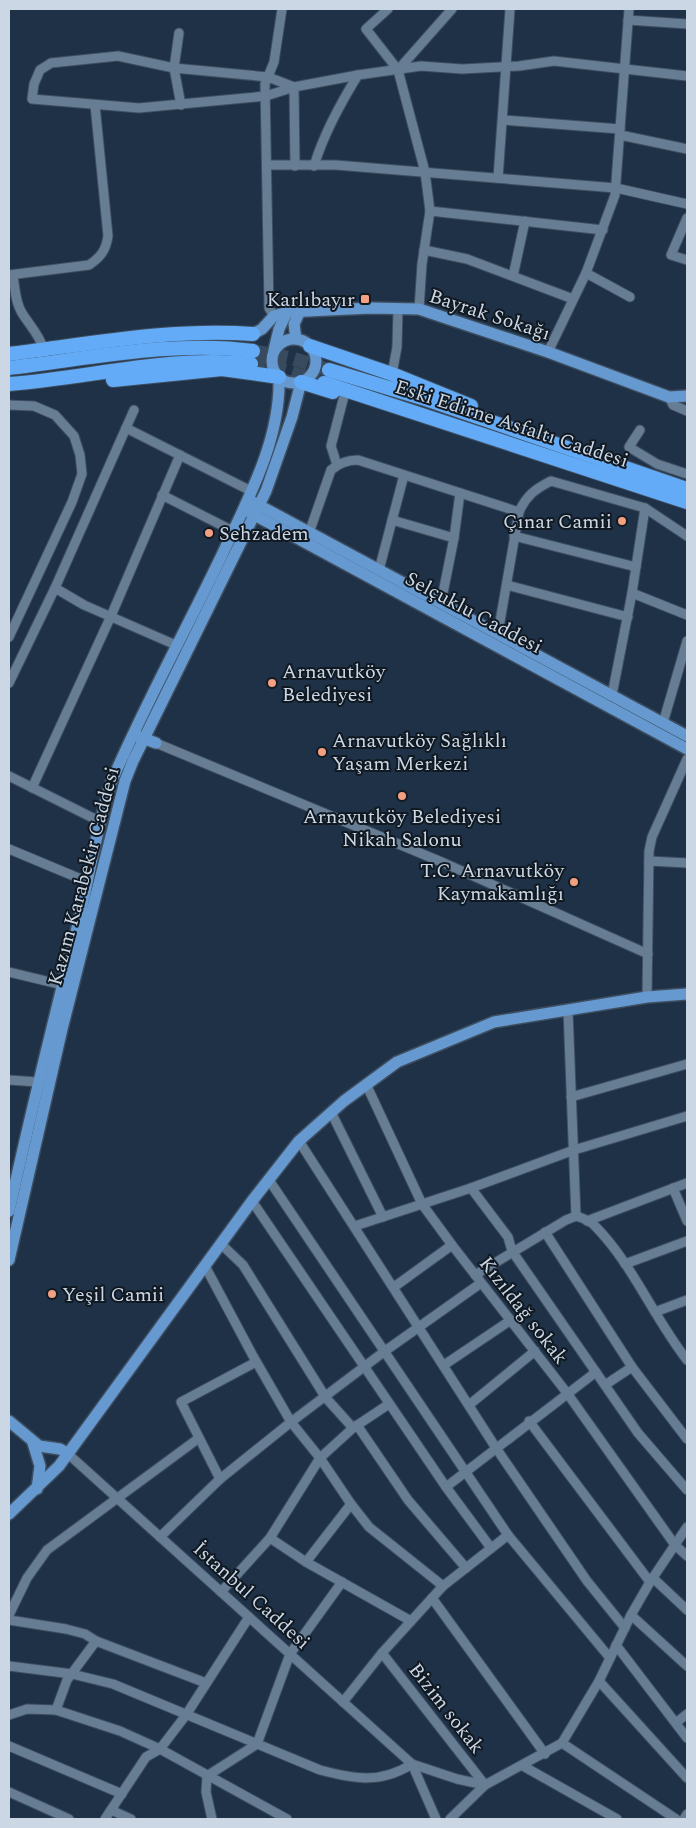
<svg xmlns="http://www.w3.org/2000/svg" width="696" height="1828" viewBox="0 0 696 1828" font-family="Spectral,serif">
<rect width="100%" height="100%" fill="#1e3146"/>
<g fill="none" stroke-linecap="round" stroke-linejoin="round">
<g stroke="#384a5e" stroke-width="14" stroke-dasharray="14 7" stroke-linecap="butt">
<polyline points="253,351 294,359 329,370"/>
<polyline points="251,364 268,366 318,381"/>
</g>
<defs>
<g id="minor">
<polyline points="388,9 366,29 398,70 425,172 430,211 422,264 419,309"/>
<polyline points="628,20 687,24"/>
<polyline points="179,33 174,68 181,105"/>
<polyline points="398,70 452,9"/>
<polyline points="503,120 620,129"/>
<polyline points="620,135 687,149"/>
<polyline points="267,165 336,165 616,188 687,204"/>
<polyline points="295,166 294,87 268,77 174,68 118,56 51,63 40,70 34,84 32,99 139,108 266,96 294,87 358,75 421,66 462,69 519,66 554,61 687,76"/>
<path d="M314,166C324,133 340,104 358,75"/>
<polyline points="498,178 510,9"/>
<polyline points="430,211 603,230"/>
<polyline points="687,218 671,255 687,260"/>
<polyline points="424,250 467,259 573,299"/>
<polyline points="586,273 630,297"/>
<path d="M9,275L89,265C101,257 106,250 108,236L95,105"/>
<path d="M13,275C15,287 15,302 22,313C30,326 39,334 44,350"/>
<polyline points="513,276 525,221"/>
<polyline points="274,316 269,308 265,84 274,62 282,9"/>
<polyline points="548,352 586,273 615,195 629,9"/>
<polyline points="392,374 397,347 398,309"/>
<polyline points="669,397 673,405 687,411"/>
<polyline points="9,405 34,406 55,415 74,436 80,455 82,474 72,502 9,637"/>
<polyline points="126,428 251,491"/>
<polyline points="640,430 629,447 657,464 687,474"/>
<polyline points="337,465 331,446 344,396"/>
<polyline points="162,495 233,531"/>
<polyline points="392,520 454,538"/>
<path d="M309,533L331,470C339,463 348,460 358,460L519,512"/>
<polyline points="514,536 636,567"/>
<polyline points="379,570 404,475"/>
<polyline points="507,585 628,617"/>
<polyline points="55,588 84,605 178,646"/>
<polyline points="632,593 687,615"/>
<polyline points="441,603 454,538 460,493"/>
<path d="M498,633L519,512C526,496 535,489 551,481L645,508L687,536"/>
<polyline points="9,683 55,588 134,410"/>
<polyline points="612,695 632,593 645,508"/>
<polyline points="663,723 687,641"/>
<polyline points="156,743 444,863 648,954"/>
<polyline points="9,776 99,821"/>
<polyline points="32,788 111,616 180,455"/>
<polyline points="9,849 88,882"/>
<polyline points="649,861 687,863"/>
<polyline points="9,972 63,985"/>
<polyline points="647,997 649,851 652,837 687,759"/>
<polyline points="568,1011 576,1216"/>
<polyline points="9,1080 38,1082"/>
<polyline points="366,1084 422,1204 452,1245 567,1393 675,1545 687,1556"/>
<polyline points="571,1097 687,1064"/>
<polyline points="331,1112 383,1217"/>
<polyline points="299,1141 496,1448 587,1581 625,1628"/>
<polyline points="269,1180 508,1535 610,1658"/>
<polyline points="471,1188 574,1150 687,1116"/>
<polyline points="673,1188 687,1221"/>
<polyline points="252,1201 446,1487 491,1548"/>
<polyline points="587,1221 687,1183"/>
<polyline points="355,1226 471,1188 508,1237 512,1251 638,1433 687,1490"/>
<polyline points="545,1232 632,1367 687,1439"/>
<polyline points="221,1244 243,1265 326,1398 353,1428"/>
<polyline points="625,1264 687,1241"/>
<polyline points="205,1266 253,1356 291,1422 320,1458 351,1504 369,1527 443,1586"/>
<path d="M475,1275L566,1220L576,1216C583,1218 591,1221 596,1227C633,1265 654,1318 687,1360"/>
<polyline points="394,1287 452,1245"/>
<polyline points="655,1312 687,1300"/>
<polyline points="444,1365 511,1320"/>
<polyline points="605,1385 632,1367"/>
<polyline points="469,1405 535,1351"/>
<polyline points="529,1421 650,1582"/>
<polyline points="357,1425 408,1500 466,1568"/>
<polyline points="67,1453 412,1764 436,1819"/>
<polyline points="220,1479 181,1402 256,1362"/>
<polyline points="446,1487 596,1372"/>
<polyline points="160,1537 220,1479 291,1422 385,1351 481,1283"/>
<polyline points="270,1538 306,1562 411,1621"/>
<polyline points="306,1562 351,1504"/>
<polyline points="653,1578 687,1610"/>
<polyline points="221,1592 270,1538 320,1458 353,1428 389,1404"/>
<polyline points="432,1598 545,1754"/>
<polyline points="9,1615 27,1578 47,1550 199,1438"/>
<polyline points="631,1615 687,1666"/>
<polyline points="9,1620 66,1629 85,1634 96,1641 206,1683"/>
<polyline points="616,1645 687,1738"/>
<polyline points="382,1653 485,1785"/>
<path d="M9,1666L72,1674L113,1684L320,1770C354,1779 381,1784 412,1764"/>
<polyline points="599,1681 687,1778"/>
<polyline points="343,1702 382,1653 443,1586 508,1535"/>
<polyline points="56,1710 67,1680 96,1641"/>
<polyline points="9,1715 27,1709 56,1710 120,1731 160,1749 287,1819"/>
<polyline points="677,1722 687,1714"/>
<polyline points="562,1743 676,1819"/>
<polyline points="9,1746 122,1794"/>
<polyline points="412,1764 457,1779 485,1785"/>
<polyline points="523,1766 617,1819"/>
<polyline points="9,1792 69,1819"/>
<polyline points="111,1810 131,1819"/>
<polyline points="105,1819 146,1757 160,1749 186,1715 249,1617"/>
<polyline points="212,1819 206,1792 207,1776 257,1744 290,1654 342,1582"/>
<polyline points="450,1819 485,1785 562,1743 599,1681 631,1615 650,1582 687,1527"/>
<polyline points="684,1819 687,1814"/>
</g>
<g id="major">
<polyline points="253,334 262,329 274,316 287,312 371,308 419,309 548,352 669,397 687,396"/>
<circle cx="294" cy="361" r="22"/>
<polyline points="296,339 294,324 300,311"/>
<polyline points="274,350 279,329 287,312"/>
<polyline points="253,502 687,736"/>
<polyline points="249,512 687,749"/>
<polyline points="137,736 156,743"/>
<path d="M9,1211C31,1112 55,1014 80,916C90,871 97,827 111,783C144,706 185,632 221,557C247,501 281,440 279,377"/>
<polyline points="9,1260 62,1029 125,781 133,761 266,491 292,417 301,382"/>
<polyline points="9,1421 39,1446 60,1449 67,1453"/>
<polyline points="33,1443 40,1466 37,1489"/>
<polyline points="9,1514 59,1466 252,1201 299,1141 344,1101 397,1062 494,1022 647,997 687,994"/>
</g>
<g id="highway">
<polyline points="310,346 392,374 471,406"/>
<path d="M9,354C89,344 172,328 253,334"/>
<path d="M9,368C87,359 174,340 253,351"/>
<polyline points="329,370 422,398 687,489"/>
<polyline points="113,380 222,369 279,377"/>
<polyline points="301,382 333,392"/>
<polyline points="324,383 687,502"/>
<path d="M9,384C90,378 169,355 251,364"/>
</g>
</defs>
<use href="#minor" stroke="#3e4e60" stroke-width="11"/>
<use href="#major" stroke="#3e4e60" stroke-width="14"/>
<use href="#highway" stroke="#3e4e60" stroke-width="16"/>
<use href="#minor" stroke="#677d94" stroke-width="9"/>
<use href="#major" stroke="#6599cf" stroke-width="11"/>
<use href="#highway" stroke="#64abf7" stroke-width="14"/>
</g>
<g fill="#f2a081" stroke="#101922" stroke-width="2">
<rect x="360" y="294" width="10" height="10" rx="2.5"/>
<circle cx="622" cy="521" r="5"/>
<circle cx="209" cy="533" r="5"/>
<circle cx="272" cy="683" r="5"/>
<circle cx="322" cy="752" r="5"/>
<circle cx="402" cy="796" r="5"/>
<circle cx="574" cy="882" r="5"/>
<circle cx="52" cy="1294" r="5"/>
</g>
<g text-anchor="middle" stroke-width="4" stroke-linejoin="round" paint-order="stroke">
<g font-size="20" fill="#cbd7e4" stroke="#101922" text-anchor="start">
<text x="355" y="306" text-anchor="end">Karlıbayır</text>
<text x="612" y="528" text-anchor="end">Çınar Camii</text>
<text x="219" y="540">Sehzadem</text>
<text x="282" y="678">Arnavutköy<tspan x="282" dy="23">Belediyesi</tspan></text>
<text x="332" y="747">Arnavutköy Sağlıklı<tspan x="332" dy="23">Yaşam Merkezi</tspan></text>
<text x="402" y="823" text-anchor="middle">Arnavutköy Belediyesi<tspan x="402" dy="23">Nikah Salonu</tspan></text>
<text x="564" y="877" text-anchor="end">T.C. Arnavutköy<tspan x="564" dy="23">Kaymakamlığı</tspan></text>
<text x="62" y="1301">Yeşil Camii</text>
</g>
<g font-size="20" fill="#cbd7e4" stroke="#101922">
<text transform="translate(490 314) rotate(18)" y="7">Bayrak Sokağı</text>
<text transform="translate(512 423) rotate(18)" y="7">Eski Edirne Asfaltı Caddesi</text>
<text transform="translate(474 612) rotate(28)" y="7">Selçuklu Caddesi</text>
<text transform="translate(83 876) rotate(-75)" y="7">Kazım Karabekir Caddesi</text>
<text transform="translate(524 1310) rotate(52)" y="7">Kızıldağ sokak</text>
<text transform="translate(252 1595) rotate(42)" y="7">İstanbul Caddesi</text>
<text transform="translate(447 1708) rotate(52)" y="7">Bizim sokak</text>
</g>
</g>
<rect width="696" height="1828" fill="none" stroke="#cbd7e4" stroke-width="20"/>
</svg>
